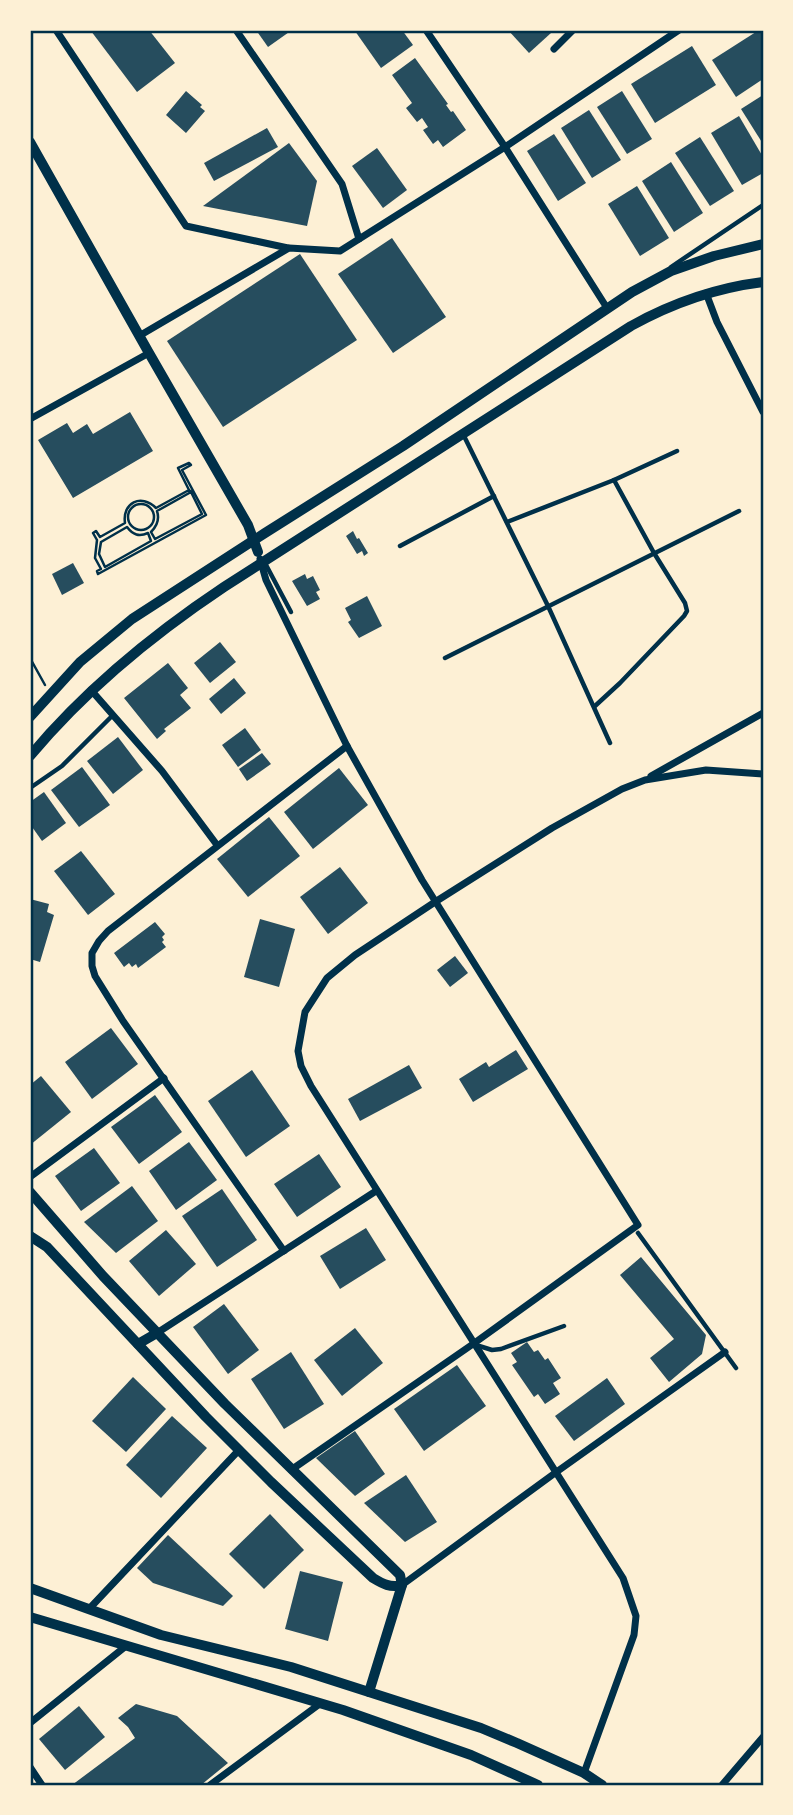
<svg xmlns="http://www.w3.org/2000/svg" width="793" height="1815" viewBox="0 0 793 1815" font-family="'Work Sans',sans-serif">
<rect width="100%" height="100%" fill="#fdf0d5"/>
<g fill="#264d5e">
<polygon points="93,30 149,30 175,63 137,92 91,31"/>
<polygon points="256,30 292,30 268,47"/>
<polygon points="356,30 402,30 413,45 381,68 355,31"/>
<polygon points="508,30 547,30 551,33 529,53"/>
<polygon points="759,30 763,30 763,79 736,97 712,60"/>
<polygon points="692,46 716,85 655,123 631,84"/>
<polygon points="415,58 448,104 446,105 451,112 453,111 466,130 443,147 438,140 433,144 423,130 428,127 422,118 417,122 406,108 412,103 392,75"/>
<polygon points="186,91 202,105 200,107 205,111 186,133 166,115"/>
<polygon points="622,91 652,139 627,154 597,107"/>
<polygon points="763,95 763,144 741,109"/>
<polygon points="589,110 621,160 592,178 561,128"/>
<polygon points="739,116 763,157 763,173 742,185 711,133"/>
<polygon points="267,128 278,147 214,181 204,163"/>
<polygon points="554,134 586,183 558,201 527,151"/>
<polygon points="700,137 734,191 710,206 675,153"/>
<polygon points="289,143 317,181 307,226 203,206"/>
<polygon points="377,148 407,190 383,208 352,166"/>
<polygon points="671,162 703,213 674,232 642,181"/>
<polygon points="637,186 669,238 640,256 608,204"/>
<polygon points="392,238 446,317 393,353 338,274"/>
<polygon points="300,254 357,340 223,427 167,341"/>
<polygon points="130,412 153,451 73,498 38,440 67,423 73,433 87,424 93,434"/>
<polygon points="353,531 357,539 359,538 368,553 364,556 362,551 357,554 346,536"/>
<polygon points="73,563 84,583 62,595 52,574"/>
<polygon points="305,574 307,579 313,576 320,590 316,592 320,599 307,606 292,581"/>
<polygon points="367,596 382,626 359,638 348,622 351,620 345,608"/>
<polygon points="220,642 236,662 210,683 194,663"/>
<polygon points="168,663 188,688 180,695 191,708 164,729 166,731 157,739 124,698"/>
<polygon points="234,678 246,693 221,714 209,699"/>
<polygon points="245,728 261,750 238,767 222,745"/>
<polygon points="118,737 143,770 113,794 87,761"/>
<polygon points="262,753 271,764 247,781 239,769"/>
<polygon points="82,767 110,805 79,827 51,790"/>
<polygon points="339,768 368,805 313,849 284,812"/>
<polygon points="44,792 66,823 42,841 30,824 30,802"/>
<polygon points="269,817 300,856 248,897 217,859"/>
<polygon points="81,851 115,894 88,915 54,871"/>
<polygon points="340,867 368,903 328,934 300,897"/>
<polygon points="30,899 49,904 47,912 54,915 40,962 30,959"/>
<polygon points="260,919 295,929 279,987 244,977"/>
<polygon points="155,922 165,934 162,937 164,940 162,942 166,947 138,968 136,964 132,967 129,963 124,967 114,953"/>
<polygon points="455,956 468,973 450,987 437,970"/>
<polygon points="111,1028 138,1064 92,1099 65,1062"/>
<polygon points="516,1050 528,1069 473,1102 459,1079 486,1062 489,1067"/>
<polygon points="409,1065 422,1088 360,1121 348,1099"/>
<polygon points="252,1070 290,1126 246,1157 208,1101"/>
<polygon points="41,1076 71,1112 30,1145 30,1085"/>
<polygon points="155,1095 182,1132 139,1164 111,1127"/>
<polygon points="189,1142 217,1180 176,1210 149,1171"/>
<polygon points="94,1148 120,1183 81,1211 55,1176"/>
<polygon points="319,1154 341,1187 297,1217 274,1184"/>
<polygon points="132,1186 158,1221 116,1253 84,1222"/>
<polygon points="222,1189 257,1240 217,1267 182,1216"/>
<polygon points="366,1228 386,1260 340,1289 320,1256"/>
<polygon points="166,1230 196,1264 159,1296 129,1261"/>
<polygon points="641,1257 706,1335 702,1354 669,1382 650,1358 674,1339 620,1275"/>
<polygon points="224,1304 259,1350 228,1374 193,1327"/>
<polygon points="355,1328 383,1363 342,1396 314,1360"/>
<polygon points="527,1342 534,1352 538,1350 545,1360 548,1358 561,1378 553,1383 560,1394 545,1404 538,1394 534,1397 512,1365 517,1362 511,1353"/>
<polygon points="291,1352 324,1404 284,1429 251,1379"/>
<polygon points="457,1365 486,1406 424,1451 394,1409"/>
<polygon points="133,1377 166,1409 126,1452 92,1421"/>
<polygon points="607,1378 625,1404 574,1441 555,1416"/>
<polygon points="172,1416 207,1448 161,1498 126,1465"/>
<polygon points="355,1431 385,1474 355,1496 316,1458"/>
<polygon points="406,1475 437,1522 405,1542 364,1503"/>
<polygon points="270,1514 304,1550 264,1589 229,1554"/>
<polygon points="168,1535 233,1596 223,1606 153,1583 137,1568"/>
<polygon points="300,1571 343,1582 328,1641 285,1629"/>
<polygon points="136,1704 177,1716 228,1763 201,1785 72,1785 135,1738 128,1727 118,1718"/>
<polygon points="79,1706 105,1737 65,1770 39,1739"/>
</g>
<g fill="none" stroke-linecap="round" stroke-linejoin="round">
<g stroke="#003049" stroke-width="2.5">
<path d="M189,490L156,508C141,493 122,503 125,523L100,537L96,531L93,533L97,540L95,558L101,569L97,571L98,574L206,515L182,470L191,465L189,463L178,468L189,490L191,492L202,514L155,539L151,532C157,526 160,520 157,511L191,492L193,491"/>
<circle cx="141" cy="517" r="13"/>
<path d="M127,527C133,535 139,537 148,533L151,541L105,567L99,554L101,542Z"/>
<polyline points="30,658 45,685"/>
</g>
<g stroke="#003049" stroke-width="4.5">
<polyline points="671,267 763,205"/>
<polyline points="463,434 548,606 610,743"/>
<polyline points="507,522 614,480 677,451"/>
<polyline points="400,546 494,496"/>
<polyline points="265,563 291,612"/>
<polyline points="445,658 739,511"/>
<polyline points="595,706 620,683 684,616 687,611 685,603 654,553 614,480"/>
<polyline points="30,788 62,766 113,715"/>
<polyline points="638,1233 736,1368"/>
<polyline points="476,1345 492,1350 501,1349 564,1326"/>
</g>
<g stroke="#003049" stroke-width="7">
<polyline points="56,30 186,226 288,248"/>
<polyline points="236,30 342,184 359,239"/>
<polyline points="426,30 505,147 607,308"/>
<polyline points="554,49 573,30"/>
<polyline points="706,293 717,322 763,412"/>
<polyline points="139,336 289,248 340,251 505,147 679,30"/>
<polyline points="30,419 149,353"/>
<polyline points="260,559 266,580 347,746 422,880 638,1225 473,1344 291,1470"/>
<polyline points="91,690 162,771 217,845"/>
<polyline points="651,776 763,713"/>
<polyline points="30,1177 164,1078"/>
<polyline points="284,1251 123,1021 95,976 92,966 92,953 99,941 108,931 347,746"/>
<polyline points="157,1333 376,1191"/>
<polyline points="402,1585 555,1473 725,1352"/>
<polyline points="89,1609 239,1450"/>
<polyline points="30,1723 126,1646"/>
<polyline points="30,1767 42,1785"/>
<polyline points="584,1773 634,1635 636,1616 623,1578 311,1086 301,1066 298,1051 305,1012 327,978 355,955 435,902 552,828 622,789 645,780 706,770 763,774"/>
<polyline points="210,1785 321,1703"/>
<polyline points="722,1785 763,1737"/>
</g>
<g stroke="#003049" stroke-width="10">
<polyline points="30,142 149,353 248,525 258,552"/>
<polyline points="30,717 80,662 132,619 265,533 403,446 632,292 671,271 714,256 763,244"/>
<path d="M30,756C86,689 152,635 224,587L631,326C674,302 715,288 763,282"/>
<polyline points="30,1192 103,1276 225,1404 400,1575 402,1585 369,1692"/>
<path d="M30,1236L47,1247L206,1417L271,1482L373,1578C383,1584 390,1588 402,1585"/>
<polyline points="138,1344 157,1333"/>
<polyline points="30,1588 161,1635 291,1667 481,1728 517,1743 584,1773 602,1785"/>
<polyline points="30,1617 343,1710 471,1755 538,1785"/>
</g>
</g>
<rect width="793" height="1815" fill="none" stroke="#fdf0d5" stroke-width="63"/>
<rect x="32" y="32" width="730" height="1752" fill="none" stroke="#003049" stroke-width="2.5"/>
</svg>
